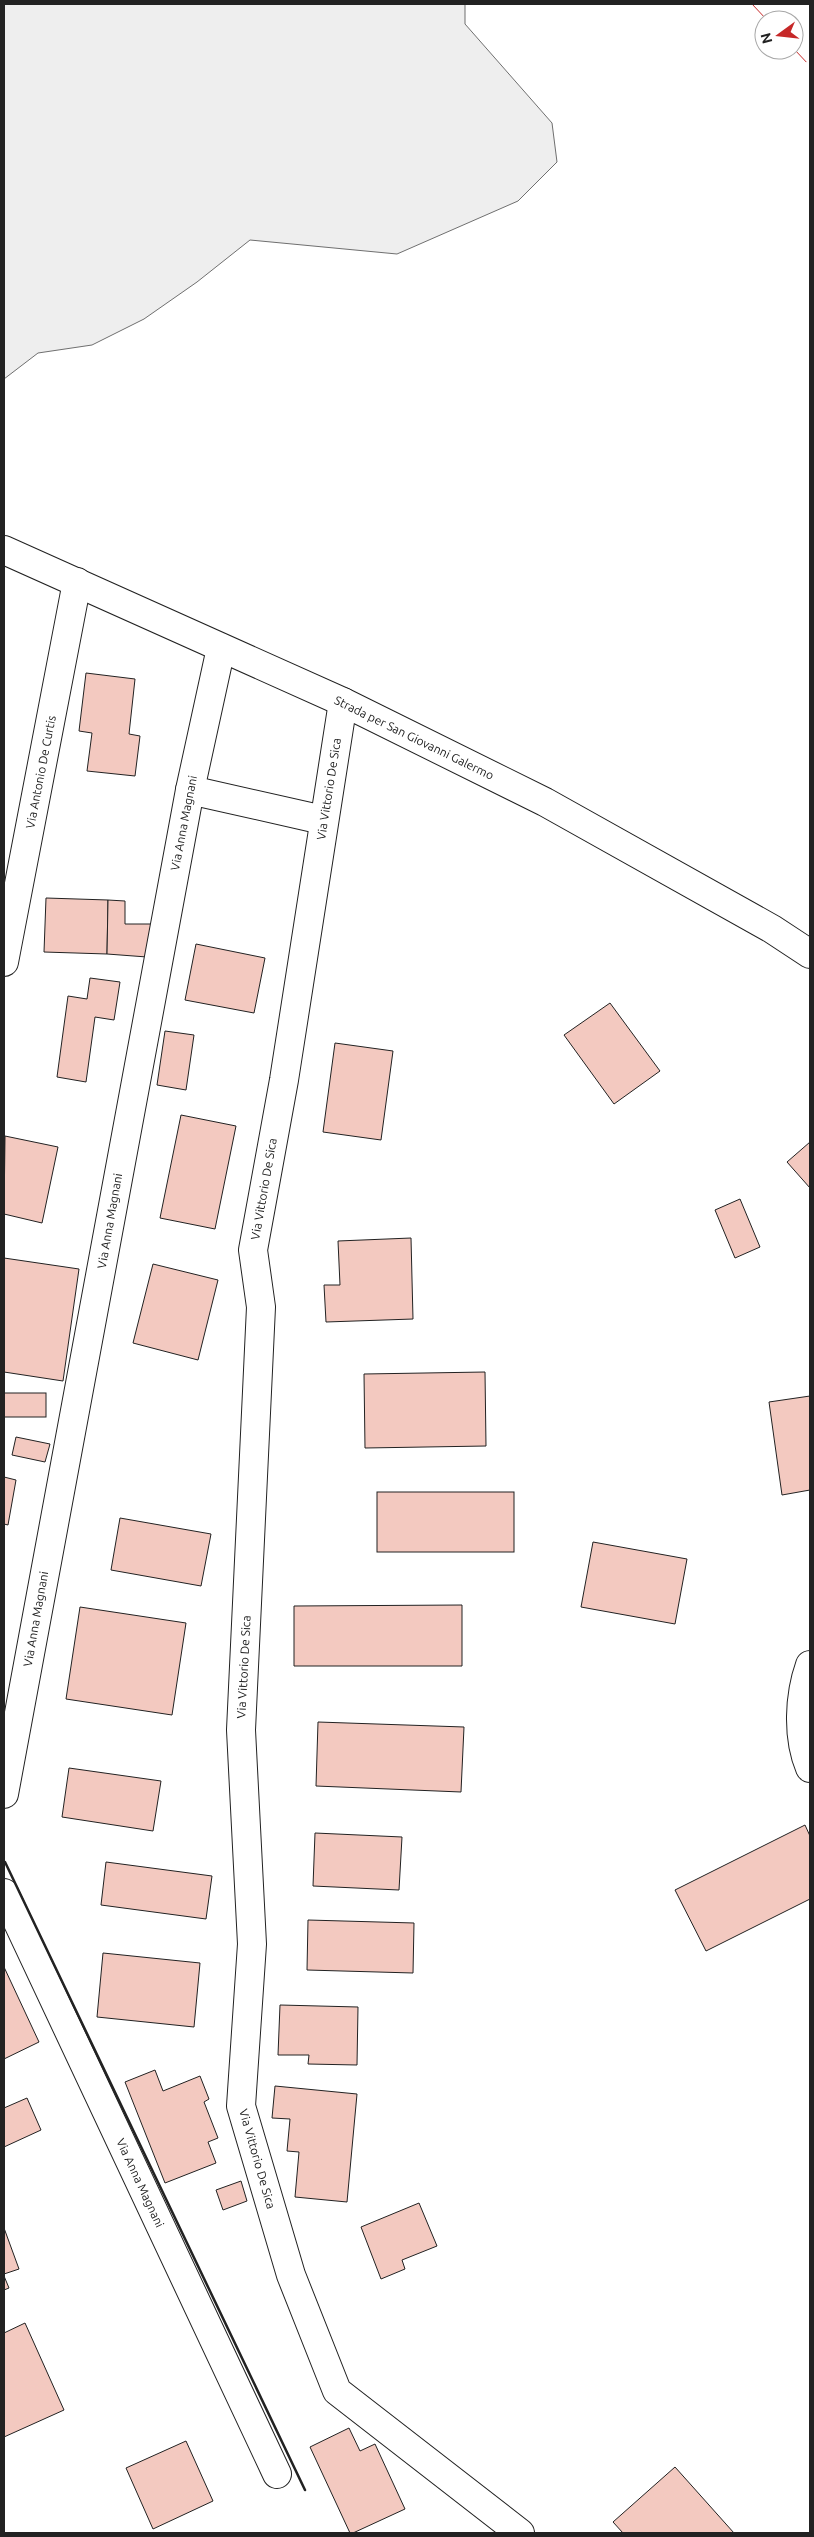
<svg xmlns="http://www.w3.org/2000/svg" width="814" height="2537" viewBox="0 0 814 2537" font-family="Ubuntu,sans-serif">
<rect width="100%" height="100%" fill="#fff"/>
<polygon fill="#eee" stroke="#6f6f6f" points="4,4 465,4 465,24 552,123 557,162 518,201 397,254 250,240 197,282 144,319 92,345 38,353 4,379"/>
<g fill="#f3c9c0" stroke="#222">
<polygon points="86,673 135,679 129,734 140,736 135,776 87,771 92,733 79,731"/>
<polygon points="46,898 108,900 107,954 44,952"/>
<polygon points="108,900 125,901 125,924 151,924 147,957 107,954"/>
<polygon points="196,944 265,958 254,1013 185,1000"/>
<polygon points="90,978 120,982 114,1020 95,1017 86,1082 57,1077 68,996 87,999"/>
<polygon points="610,1003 660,1071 614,1104 564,1035"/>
<polygon points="165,1031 194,1035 186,1090 157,1085"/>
<polygon points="335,1043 393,1051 381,1140 323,1132"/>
<polygon points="181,1115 236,1126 215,1229 160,1218"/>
<polygon points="5,1136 58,1147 42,1223 4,1214"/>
<polygon points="810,1142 810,1188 787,1162"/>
<polygon points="740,1199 760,1247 735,1258 715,1210"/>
<polygon points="411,1238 413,1319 326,1322 324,1285 340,1285 338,1241"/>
<polygon points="4,1258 79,1269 63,1381 4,1372"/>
<polygon points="153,1264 218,1280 198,1360 133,1343"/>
<polygon points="485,1372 486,1446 365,1448 364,1374"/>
<rect x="4" y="1393" width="42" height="24"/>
<polygon points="810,1396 810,1490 782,1495 769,1402"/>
<polygon points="16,1437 50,1444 45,1462 12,1455"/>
<polygon points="4,1477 16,1480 8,1525 4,1524"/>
<rect x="377" y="1492" width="137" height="60"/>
<polygon points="120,1518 211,1534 201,1586 111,1570"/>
<polygon points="593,1542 687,1559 675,1624 581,1607"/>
<polygon points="462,1605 462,1666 294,1666 294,1606"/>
<polygon points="80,1607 186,1623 172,1715 66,1699"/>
<polygon points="318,1722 464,1727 461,1792 316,1786"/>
<polygon points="69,1768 161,1781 153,1831 62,1817"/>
<polygon points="805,1825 810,1836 810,1899 706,1951 675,1890"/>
<polygon points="315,1833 402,1837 399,1890 313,1886"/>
<polygon points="106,1862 212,1876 206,1919 101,1905"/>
<polygon points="308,1920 414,1923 413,1973 307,1970"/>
<polygon points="103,1953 200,1963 194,2027 97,2017"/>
<polygon points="4,1967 39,2042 4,2059"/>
<polygon points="280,2005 358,2007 357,2065 308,2064 309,2055 278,2055"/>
<polygon points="155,2070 163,2091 200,2076 209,2099 204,2102 218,2138 208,2142 216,2163 165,2183 125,2082"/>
<polygon points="275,2086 357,2094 347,2202 295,2197 299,2152 287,2151 290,2119 272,2118"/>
<polygon points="27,2098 41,2130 4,2147 4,2108"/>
<polygon points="241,2181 247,2201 223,2210 216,2190"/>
<polygon points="419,2203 437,2246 402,2260 405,2269 381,2279 361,2227"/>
<polygon points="4,2228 19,2269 4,2274"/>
<polygon points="4,2276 9,2288 4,2290"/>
<polygon points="25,2323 64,2410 4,2437 4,2333"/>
<polygon points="349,2428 360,2451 375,2444 405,2509 353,2533 350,2533 310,2447"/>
<polygon points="186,2441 213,2501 153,2529 126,2468"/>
<polygon points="675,2467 734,2533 623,2533 613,2522"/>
</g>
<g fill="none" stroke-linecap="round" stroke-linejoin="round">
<defs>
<g id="street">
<polyline points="343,702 284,1080 253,1250 261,1307 241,1730 252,1944 241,2106 291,2275 337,2391 520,2533"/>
<polyline points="190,790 323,820"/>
<polyline points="4,962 77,582"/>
<path d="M810,1665C799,1696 797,1737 810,1768"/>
<polyline points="4,1794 190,790 221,648"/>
<polyline points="4,1893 277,2474"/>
</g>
<polyline id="secondary" points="4,550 343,702 545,802 772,929 810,954"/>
</defs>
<use href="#street" stroke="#222" stroke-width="30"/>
<use href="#secondary" stroke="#222" stroke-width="30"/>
<use href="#street" stroke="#fff" stroke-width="28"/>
<use href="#secondary" stroke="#fff" stroke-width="28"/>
<polyline stroke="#222" stroke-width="2.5" points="5,1862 305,2490"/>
<g stroke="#c62828" stroke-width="1" stroke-dasharray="18 4 2.5 4" stroke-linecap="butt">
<polyline points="752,4 767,20"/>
<polyline points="794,49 810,66"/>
</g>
</g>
<g text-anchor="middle" stroke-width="4" stroke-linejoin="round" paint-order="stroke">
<g font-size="12" fill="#222" stroke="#fff">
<text transform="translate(414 738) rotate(26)" y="4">Strada per San Giovanni Galermo</text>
<text transform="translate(41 772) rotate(-79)" y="4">Via Antonio De Curtis</text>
<text transform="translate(329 789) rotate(-81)" y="4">Via Vittorio De Sica</text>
<text transform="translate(184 823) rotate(-79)" y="4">Via Anna Magnani</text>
<text transform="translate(264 1189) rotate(-80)" y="4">Via Vittorio De Sica</text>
<text transform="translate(110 1221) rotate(-80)" y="4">Via Anna Magnani</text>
<text transform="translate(36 1619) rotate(-80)" y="4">Via Anna Magnani</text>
<text transform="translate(244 1667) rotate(-87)" y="4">Via Vittorio De Sica</text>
<text transform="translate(257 2159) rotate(74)" y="4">Via Vittorio De Sica</text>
<text transform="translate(140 2183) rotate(65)" y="4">Via Anna Magnani</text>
</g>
</g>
<rect width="814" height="2537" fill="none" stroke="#222222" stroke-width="10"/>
<g transform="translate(779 35) rotate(255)"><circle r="24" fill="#ffffff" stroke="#a7a7a7"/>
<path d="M0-4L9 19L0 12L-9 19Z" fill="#c62828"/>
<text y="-8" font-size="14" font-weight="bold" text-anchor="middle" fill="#222222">N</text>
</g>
</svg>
